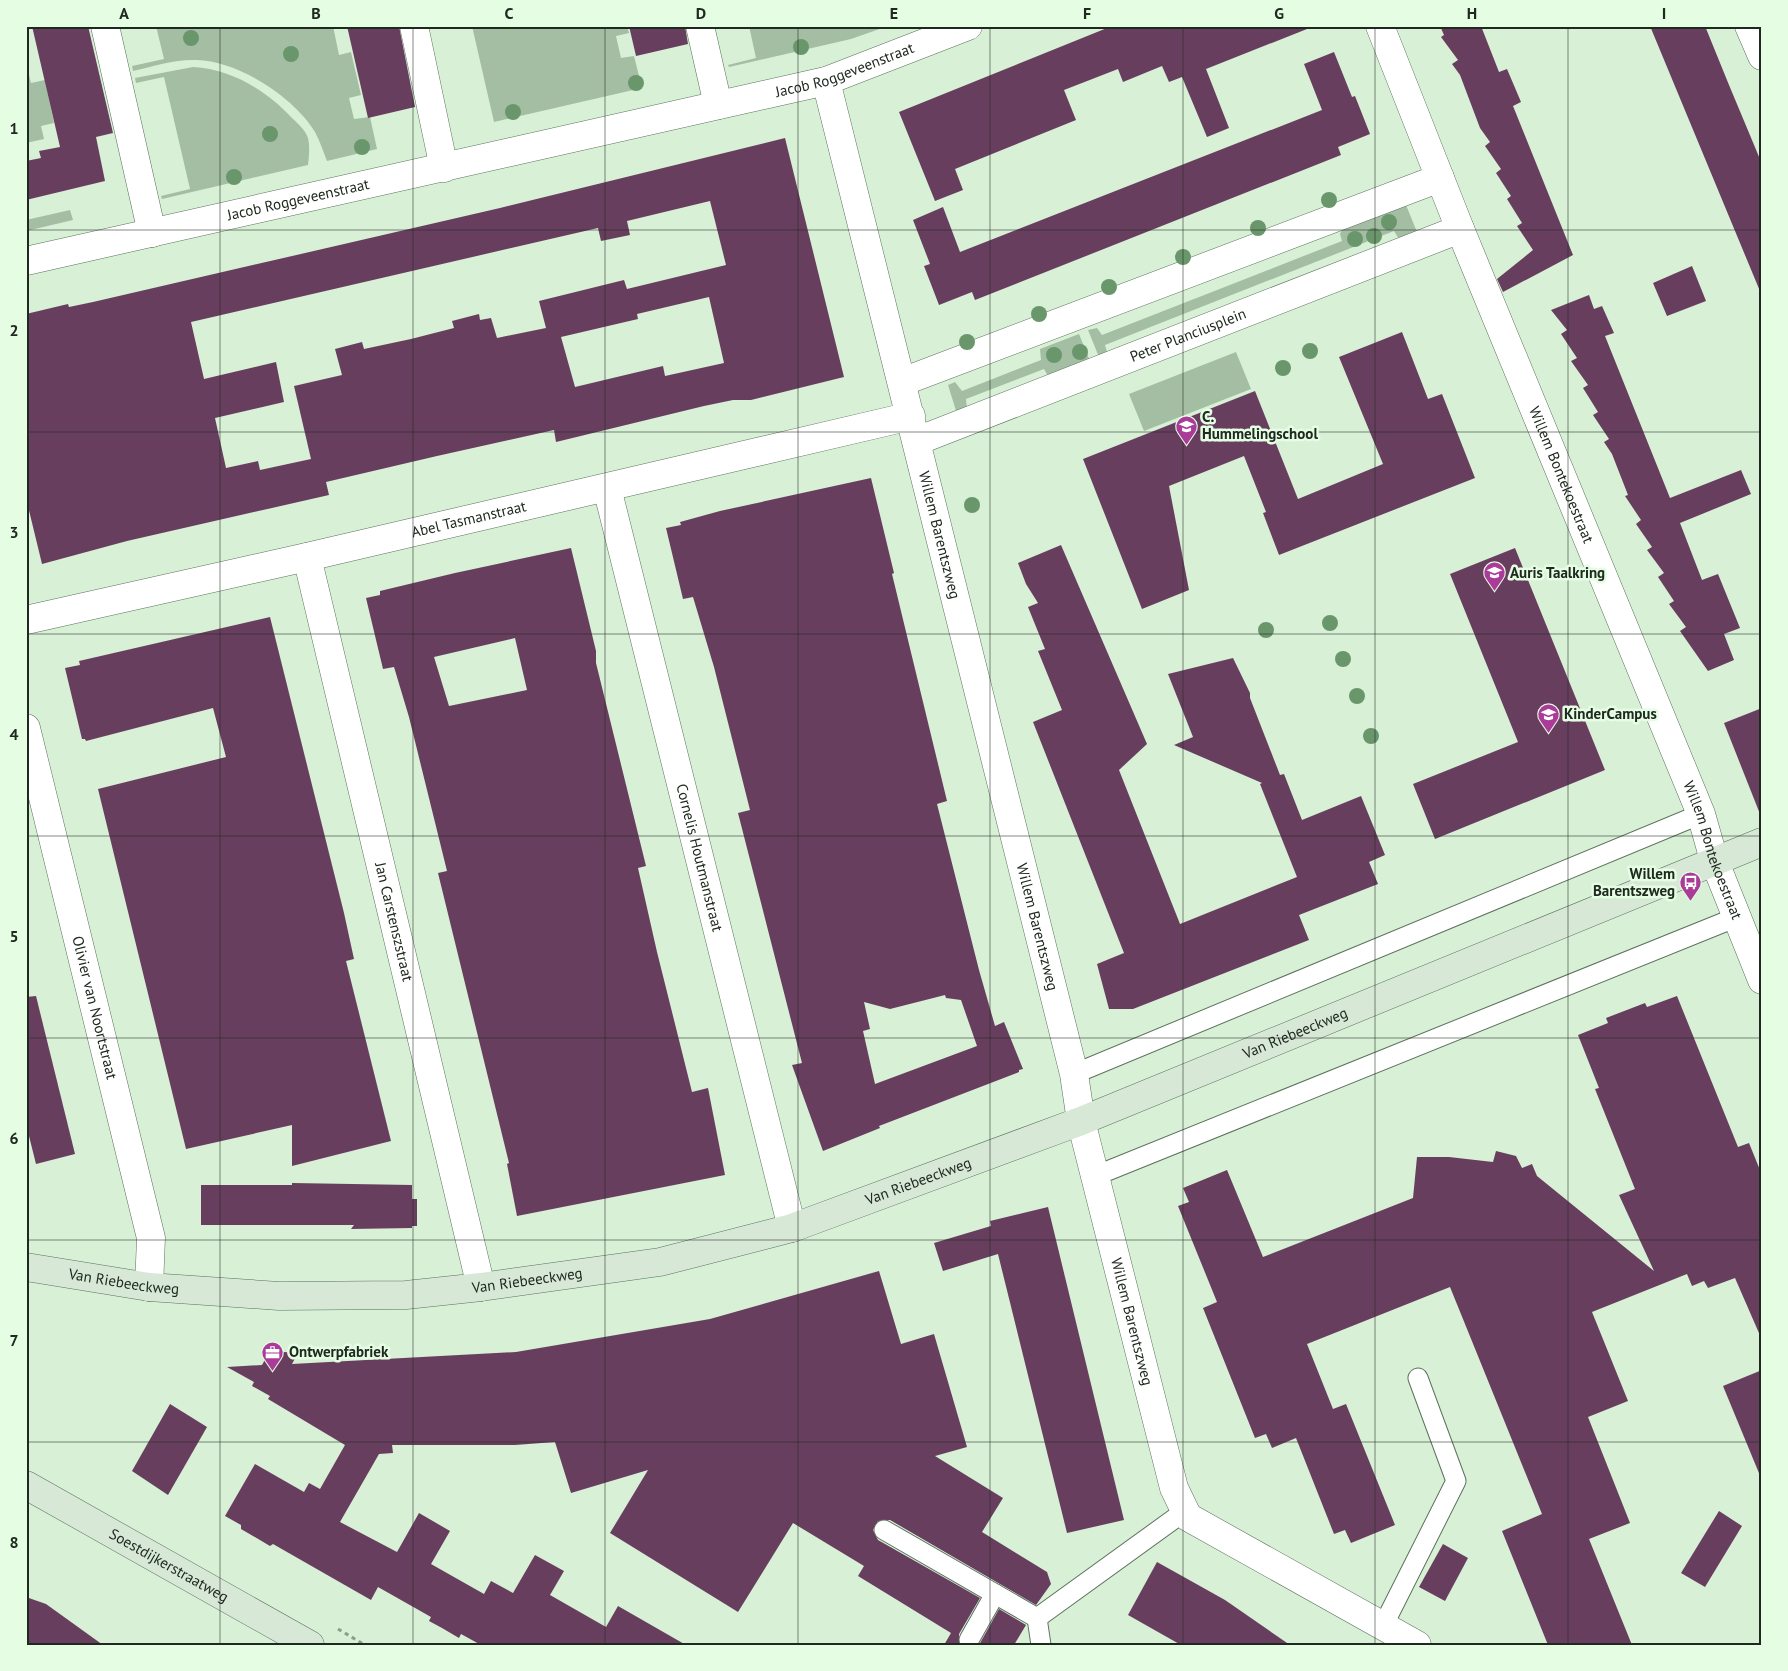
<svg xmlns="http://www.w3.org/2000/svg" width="1788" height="1671" viewBox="0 0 1788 1671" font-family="'PT Sans',sans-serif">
<rect width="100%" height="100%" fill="#d7f0d6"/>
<g fill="#a4bea4">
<path d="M156,26H333L339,55L351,52L361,95L349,98L354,119L370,117L377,149L327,161C323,151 320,141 315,132C294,97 238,61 197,60C176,59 154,66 133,71L132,66L164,59Z"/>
<polygon points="472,26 627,26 629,33 616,36 621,58 634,56 642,88 494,122"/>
<polygon points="749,26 888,26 851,39 729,67 728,65 756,58"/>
<polygon points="26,63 31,83 45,80 54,123 41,126 44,139 26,143"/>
<path d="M193,67C231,69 266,90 291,117C297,123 305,129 308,138C310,146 309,157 308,165L162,199L161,196L190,189L164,77L136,83L135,78Z"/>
<polygon points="1406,205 1417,232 1399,239 1394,231 1105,345 1107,352 1099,357 1088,330 1097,328 1102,335 1342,241 1340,234 1342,230"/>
<polygon points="70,210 73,220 26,231 26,220"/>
<polygon points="1079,334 1090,361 1048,376 1044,369 966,399 967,409 957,414 948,385 955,382 962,391 1041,360 1040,349"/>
<polygon points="1236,352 1251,389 1144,431 1129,394"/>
</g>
<g fill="#683e5f" fill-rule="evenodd">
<polygon points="32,26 88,26 113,133 96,137 105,181 26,200 26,161 41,158 39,151 60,147"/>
<polygon points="347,26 399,26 415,107 368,118"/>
<polygon points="629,26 685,26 688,44 636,56"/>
<polygon points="1112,26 1306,26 1307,29 1206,69 1229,128 1207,137 1182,77 1169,82 1162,66 1123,82 1118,69 1064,90 1076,120 955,169 963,190 935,201 899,112"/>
<polygon points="1440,26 1481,26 1499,72 1507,69 1521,102 1513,106 1573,255 1503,292 1497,279 1533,250 1517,226 1522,223 1507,199 1511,196 1496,173 1501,169 1485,146 1490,142 1480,128 1460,75 1452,64 1458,60 1441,37 1444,35"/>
<polygon points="1650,26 1705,26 1729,85 1762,164 1762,296"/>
<polygon points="1334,52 1352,97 1355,96 1370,134 1338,147 1341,155 975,300 972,292 939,305 924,266 930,264 913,220 943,207 960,252 1322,110 1304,64"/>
<path d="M785,138L844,377L751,400H733L704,406L556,442L554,430L437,456L326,482L329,495L127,541L42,564L26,498V314L68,304L69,307L93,302L500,208ZM710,201L726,265L627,289L624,280L539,301L546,328L497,338L491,318L480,320L479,314L452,321L454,328L411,339L364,349L362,342L335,349L342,375L294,386L311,459L260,470L258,461L226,468L215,418L284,402L276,362L204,379L191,322L598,228L601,241L630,235L627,221ZM709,297L724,363L665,376L663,366L575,387L561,337L638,319L637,314Z"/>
<polygon points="1692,266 1706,301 1667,316 1653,283"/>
<polygon points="1589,295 1594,309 1602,306 1614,333 1605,336 1670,498 1741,470 1751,494 1680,523 1702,580 1718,574 1740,628 1724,634 1734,660 1708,671 1680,631 1686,627 1669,604 1674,601 1658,577 1664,573 1647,550 1652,547 1636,524 1641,520 1625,496 1628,495 1612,454 1604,442 1609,439 1593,415 1598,412 1583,388 1588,385 1571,361 1577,358 1561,334 1567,330 1551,310"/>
<polygon points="1402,332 1428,399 1442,394 1475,478 1279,555 1263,513 1266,512 1244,456 1169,486 1189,590 1142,609 1083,459 1255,391 1298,499 1383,464 1339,357"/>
<path d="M871,478L894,573L892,574L947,801L937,804L979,970L995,1026L1004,1022L1023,1069L1019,1070V1072L879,1126L880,1128L823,1151L792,1065L802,1063L738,813L750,810L714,667L693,597L683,599L666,528L681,525L680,522L720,511ZM945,995L946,998L961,1000L977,1046L875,1084L863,1031L870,1029L864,1002L890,1009Z"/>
<polygon points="1061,545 1147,744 1119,770 1180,924 1297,877 1260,784 1262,783 1174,745 1193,737 1168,674 1233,658 1250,693 1250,698 1280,775 1284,774 1302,820 1361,796 1385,855 1369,862 1378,884 1299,915 1309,940 1133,1009 1109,1009 1097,964 1124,953 1033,722 1062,710 1038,651 1045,649 1028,607 1038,603 1026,584 1018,563"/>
<path d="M571,548L596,651V663L646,866L638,868L657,952L692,1092L708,1088L725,1175L517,1216L507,1164L509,1163L438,873L447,871L409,717L394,667L383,669L366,598L380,595V591L455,573ZM515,638L527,690L449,706L434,657Z"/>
<polygon points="1515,548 1605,770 1435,839 1413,784 1518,742 1450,574"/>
<polygon points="270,617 344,913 354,959 346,961 391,1141 292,1166 292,1125 186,1149 98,789 226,757 213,708 86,741 85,739 82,739 65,668 80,665 79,661"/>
<polygon points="1762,708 1762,814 1760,814 1724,723"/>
<polygon points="36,996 75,1154 36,1164 26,1124 26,997"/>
<polygon points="1677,996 1738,1147 1749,1143 1762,1175 1762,1340 1735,1278 1708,1288 1704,1281 1692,1286 1687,1274 1592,1312 1628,1401 1588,1417 1630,1523 1589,1539 1632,1645 1548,1645 1502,1531 1542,1514 1450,1287 1307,1344 1333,1409 1346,1404 1395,1525 1351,1543 1345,1530 1334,1534 1296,1438 1272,1448 1266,1434 1255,1438 1203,1308 1217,1302 1178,1206 1189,1202 1183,1188 1227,1170 1263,1257 1413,1198 1417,1157 1449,1157 1493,1162 1496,1151 1516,1156 1522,1168 1532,1164 1537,1176 1654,1271 1619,1195 1635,1189 1595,1089 1599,1088 1578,1035 1608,1023 1606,1018 1645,1003 1647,1007"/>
<polygon points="292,1183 412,1185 412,1199 417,1199 417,1226 412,1226 412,1228 351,1229 354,1225 201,1225 201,1185 292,1185"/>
<polygon points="1048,1207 1124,1520 1067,1533 998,1254 943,1271 934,1243 991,1226 990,1221"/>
<polygon points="879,1271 901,1344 934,1334 967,1447 935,1456 1003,1498 982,1532 1047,1572 1051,1584 1036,1605 890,1520 878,1521 873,1530 878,1540 980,1598 959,1634 959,1645 944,1645 951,1633 858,1576 864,1566 793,1523 738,1612 610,1533 648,1470 571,1493 555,1442 515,1445 392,1445 393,1453 379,1454 340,1522 397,1552 419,1513 450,1531 431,1564 484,1594 491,1581 513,1593 535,1555 564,1571 550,1595 606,1627 618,1606 686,1645 481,1645 461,1634 459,1638 442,1628 429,1621 431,1617 378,1587 371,1600 273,1544 270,1546 241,1529 241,1525 225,1516 255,1464 304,1492 309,1483 320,1489 345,1445 268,1399 270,1396 252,1386 254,1382 227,1367 262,1365 270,1351 298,1353 292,1364 516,1352 710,1319"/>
<polygon points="1762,1370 1762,1478 1761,1478 1723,1386"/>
<polygon points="170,1404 207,1427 168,1495 132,1471"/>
<polygon points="1719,1511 1742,1526 1705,1587 1681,1573"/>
<polygon points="1443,1544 1468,1558 1445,1601 1419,1587"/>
<polygon points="1157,1562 1225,1600 1290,1645 1181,1645 1128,1615"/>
<polygon points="26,1597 46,1604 103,1645 26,1645"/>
<polygon points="999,1609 1026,1625 1014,1645 979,1645"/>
</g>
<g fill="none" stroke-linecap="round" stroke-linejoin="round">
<defs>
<g id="lane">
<polyline points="1074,1074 1701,814"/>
<polyline points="1095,1176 1737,917"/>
<polyline points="884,1530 1037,1618 1185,1511"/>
<polyline points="1037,1618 1041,1645"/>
<polyline points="1383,1626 1456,1481 1418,1378"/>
<polyline points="969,1640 995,1594"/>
</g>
<g id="street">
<polyline points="105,26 152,233"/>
<polyline points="414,26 444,168"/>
<polyline points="700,26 718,105"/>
<path id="s1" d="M1380,26L1460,229L1701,814L1714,860L1762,980"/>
<polyline points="1749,26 1762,56"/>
<path id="s2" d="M826,81L1074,1074L1081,1121L1174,1488L1188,1517L1417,1645"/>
<path id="s3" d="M26,261L826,81L968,26"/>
<polyline points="902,382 1440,178"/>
<path id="s4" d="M917,441L1460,229"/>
<path id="s5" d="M607,488L792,1228"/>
<path id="s6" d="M307,557L481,1287"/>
<path id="s7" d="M26,620L307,557L911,416"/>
<path id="s8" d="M26,728L151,1238L149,1287"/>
</g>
<g id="secondary">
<path id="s9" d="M26,1267L149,1287L279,1296L406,1295L481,1287L660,1262L792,1228L1081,1121L1762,842"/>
<path id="s10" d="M26,1485L310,1645"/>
</g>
</defs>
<use href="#lane" stroke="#5c725c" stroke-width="21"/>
<use href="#street" stroke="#5c725c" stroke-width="29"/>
<use href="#secondary" stroke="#5c725c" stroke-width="29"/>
<polyline stroke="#8b9d8b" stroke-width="3" stroke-dasharray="4 4" stroke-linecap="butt" points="338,1629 365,1645"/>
<use href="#lane" stroke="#fff" stroke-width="19"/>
<use href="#street" stroke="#fff" stroke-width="28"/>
<use href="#secondary" stroke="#d7e8d7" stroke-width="28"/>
</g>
<g fill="#6a966c">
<circle cx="191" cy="38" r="8"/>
<circle cx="801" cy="47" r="8"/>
<circle cx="291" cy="54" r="8"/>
<circle cx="636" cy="83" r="8"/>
<circle cx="513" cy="112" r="8"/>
<circle cx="270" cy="134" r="8"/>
<circle cx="362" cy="147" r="8"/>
<circle cx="234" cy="177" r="8"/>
<circle cx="1329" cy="200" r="8"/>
<circle cx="1389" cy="222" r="8"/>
<circle cx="1258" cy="228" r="8"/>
<circle cx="1374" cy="236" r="8"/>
<circle cx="1355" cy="239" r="8"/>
<circle cx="1183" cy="257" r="8"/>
<circle cx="1109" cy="287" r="8"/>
<circle cx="1039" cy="314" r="8"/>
<circle cx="967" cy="342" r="8"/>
<circle cx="1310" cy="351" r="8"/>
<circle cx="1080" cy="352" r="8"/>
<circle cx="1054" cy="355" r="8"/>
<circle cx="1283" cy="368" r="8"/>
<circle cx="972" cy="505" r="8"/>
<circle cx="1330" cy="623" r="8"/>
<circle cx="1266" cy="630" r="8"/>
<circle cx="1343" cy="659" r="8"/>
<circle cx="1357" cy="696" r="8"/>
<circle cx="1371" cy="736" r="8"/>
</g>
<path fill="none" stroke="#202920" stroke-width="1" stroke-opacity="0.55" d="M220,26V1645M413,26V1645M605,26V1645M798,26V1645M990,26V1645M1183,26V1645M1375,26V1645M1568,26V1645M26,230H1762M26,432H1762M26,634H1762M26,836H1762M26,1038H1762M26,1240H1762M26,1442H1762"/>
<defs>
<symbol id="school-pin" viewBox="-11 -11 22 30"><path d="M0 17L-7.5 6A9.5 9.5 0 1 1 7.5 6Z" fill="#ab3b98" stroke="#e4fde3"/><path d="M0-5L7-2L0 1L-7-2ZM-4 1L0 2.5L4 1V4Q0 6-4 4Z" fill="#fff"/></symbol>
<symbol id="bus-pin" viewBox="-11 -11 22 30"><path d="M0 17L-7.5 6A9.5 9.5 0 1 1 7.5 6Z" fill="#ab3b98" stroke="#e4fde3"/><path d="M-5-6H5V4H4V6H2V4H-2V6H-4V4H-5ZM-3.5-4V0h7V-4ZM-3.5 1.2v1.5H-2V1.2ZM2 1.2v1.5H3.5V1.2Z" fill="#fff"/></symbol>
<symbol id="office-pin" viewBox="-11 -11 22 30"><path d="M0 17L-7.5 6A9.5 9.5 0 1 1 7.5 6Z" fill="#ab3b98" stroke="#e4fde3"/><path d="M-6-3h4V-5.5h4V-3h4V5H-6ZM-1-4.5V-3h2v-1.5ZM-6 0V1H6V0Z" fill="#fff"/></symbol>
</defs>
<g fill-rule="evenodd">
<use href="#school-pin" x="1174" y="414" width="25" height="34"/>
<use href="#school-pin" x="1482" y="560" width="25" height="34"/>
<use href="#school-pin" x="1536" y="702" width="25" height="34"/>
<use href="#bus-pin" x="1678" y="870" width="25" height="34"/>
<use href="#office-pin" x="260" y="1340" width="25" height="34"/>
</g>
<g text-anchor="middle" stroke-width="5" stroke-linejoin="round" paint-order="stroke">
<g font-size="15" fill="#202920" stroke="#e4fde3">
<text dy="5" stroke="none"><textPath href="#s3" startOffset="841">Jacob Roggeveenstraat</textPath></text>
<text dy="5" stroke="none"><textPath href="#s3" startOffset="279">Jacob Roggeveenstraat</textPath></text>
<text dy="5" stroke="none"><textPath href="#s4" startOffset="291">Peter Planciusplein</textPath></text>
<text dy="5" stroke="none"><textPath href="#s1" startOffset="484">Willem Bontekoestraat</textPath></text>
<text dy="5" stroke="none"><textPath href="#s7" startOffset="454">Abel Tasmanstraat</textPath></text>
<text dy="5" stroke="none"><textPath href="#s2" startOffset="468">Willem Barentszweg</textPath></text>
<text dy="5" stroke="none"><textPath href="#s1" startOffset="889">Willem Bontekoestraat</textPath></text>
<text dy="5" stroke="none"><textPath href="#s5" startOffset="381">Cornelis Houtmanstraat</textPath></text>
<text dy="5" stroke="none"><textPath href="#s6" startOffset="375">Jan Carstenszstraat</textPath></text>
<text dy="5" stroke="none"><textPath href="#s2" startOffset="872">Willem Barentszweg</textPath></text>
<text dy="5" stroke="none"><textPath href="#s8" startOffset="288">Olivier van Noortstraat</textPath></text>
<text dy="5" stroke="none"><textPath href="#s9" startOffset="1314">Van Riebeeckweg</textPath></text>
<text dy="5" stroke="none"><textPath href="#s9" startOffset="909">Van Riebeeckweg</textPath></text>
<text dy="5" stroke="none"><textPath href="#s9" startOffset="504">Van Riebeeckweg</textPath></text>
<text dy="5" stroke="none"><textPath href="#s9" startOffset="99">Van Riebeeckweg</textPath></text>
<text dy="5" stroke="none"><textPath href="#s2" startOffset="1278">Willem Barentszweg</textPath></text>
<text dy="5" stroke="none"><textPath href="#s10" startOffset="164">Soestdijkerstraatweg</textPath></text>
</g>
<g font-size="15" font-weight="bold" fill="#202920" stroke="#e4fde3" text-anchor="start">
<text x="1202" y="422">C.<tspan x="1202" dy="17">Hummelingschool</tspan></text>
<text x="1510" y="578">Auris Taalkring</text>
<text x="1564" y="719">KinderCampus</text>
<text x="1675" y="879" text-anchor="end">Willem<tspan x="1675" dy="17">Barentszweg</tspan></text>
<text x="289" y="1357">Ontwerpfabriek</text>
</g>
</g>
<rect width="1788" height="1671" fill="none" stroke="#e4fde3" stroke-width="55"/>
<rect x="28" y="28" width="1732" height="1616" fill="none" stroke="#202920" stroke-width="2"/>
<g font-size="16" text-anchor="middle" font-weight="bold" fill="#202920">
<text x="124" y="19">A</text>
<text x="316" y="19">B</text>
<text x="509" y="19">C</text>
<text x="701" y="19">D</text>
<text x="894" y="19">E</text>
<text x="1087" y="19">F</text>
<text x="1279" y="19">G</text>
<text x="1472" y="19">H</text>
<text x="1664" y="19">I</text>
<text x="14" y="134">1</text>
<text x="14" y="336">2</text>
<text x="14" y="538">3</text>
<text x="14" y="740">4</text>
<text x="14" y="942">5</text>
<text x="14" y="1144">6</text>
<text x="14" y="1346">7</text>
<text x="14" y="1548">8</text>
</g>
</svg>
